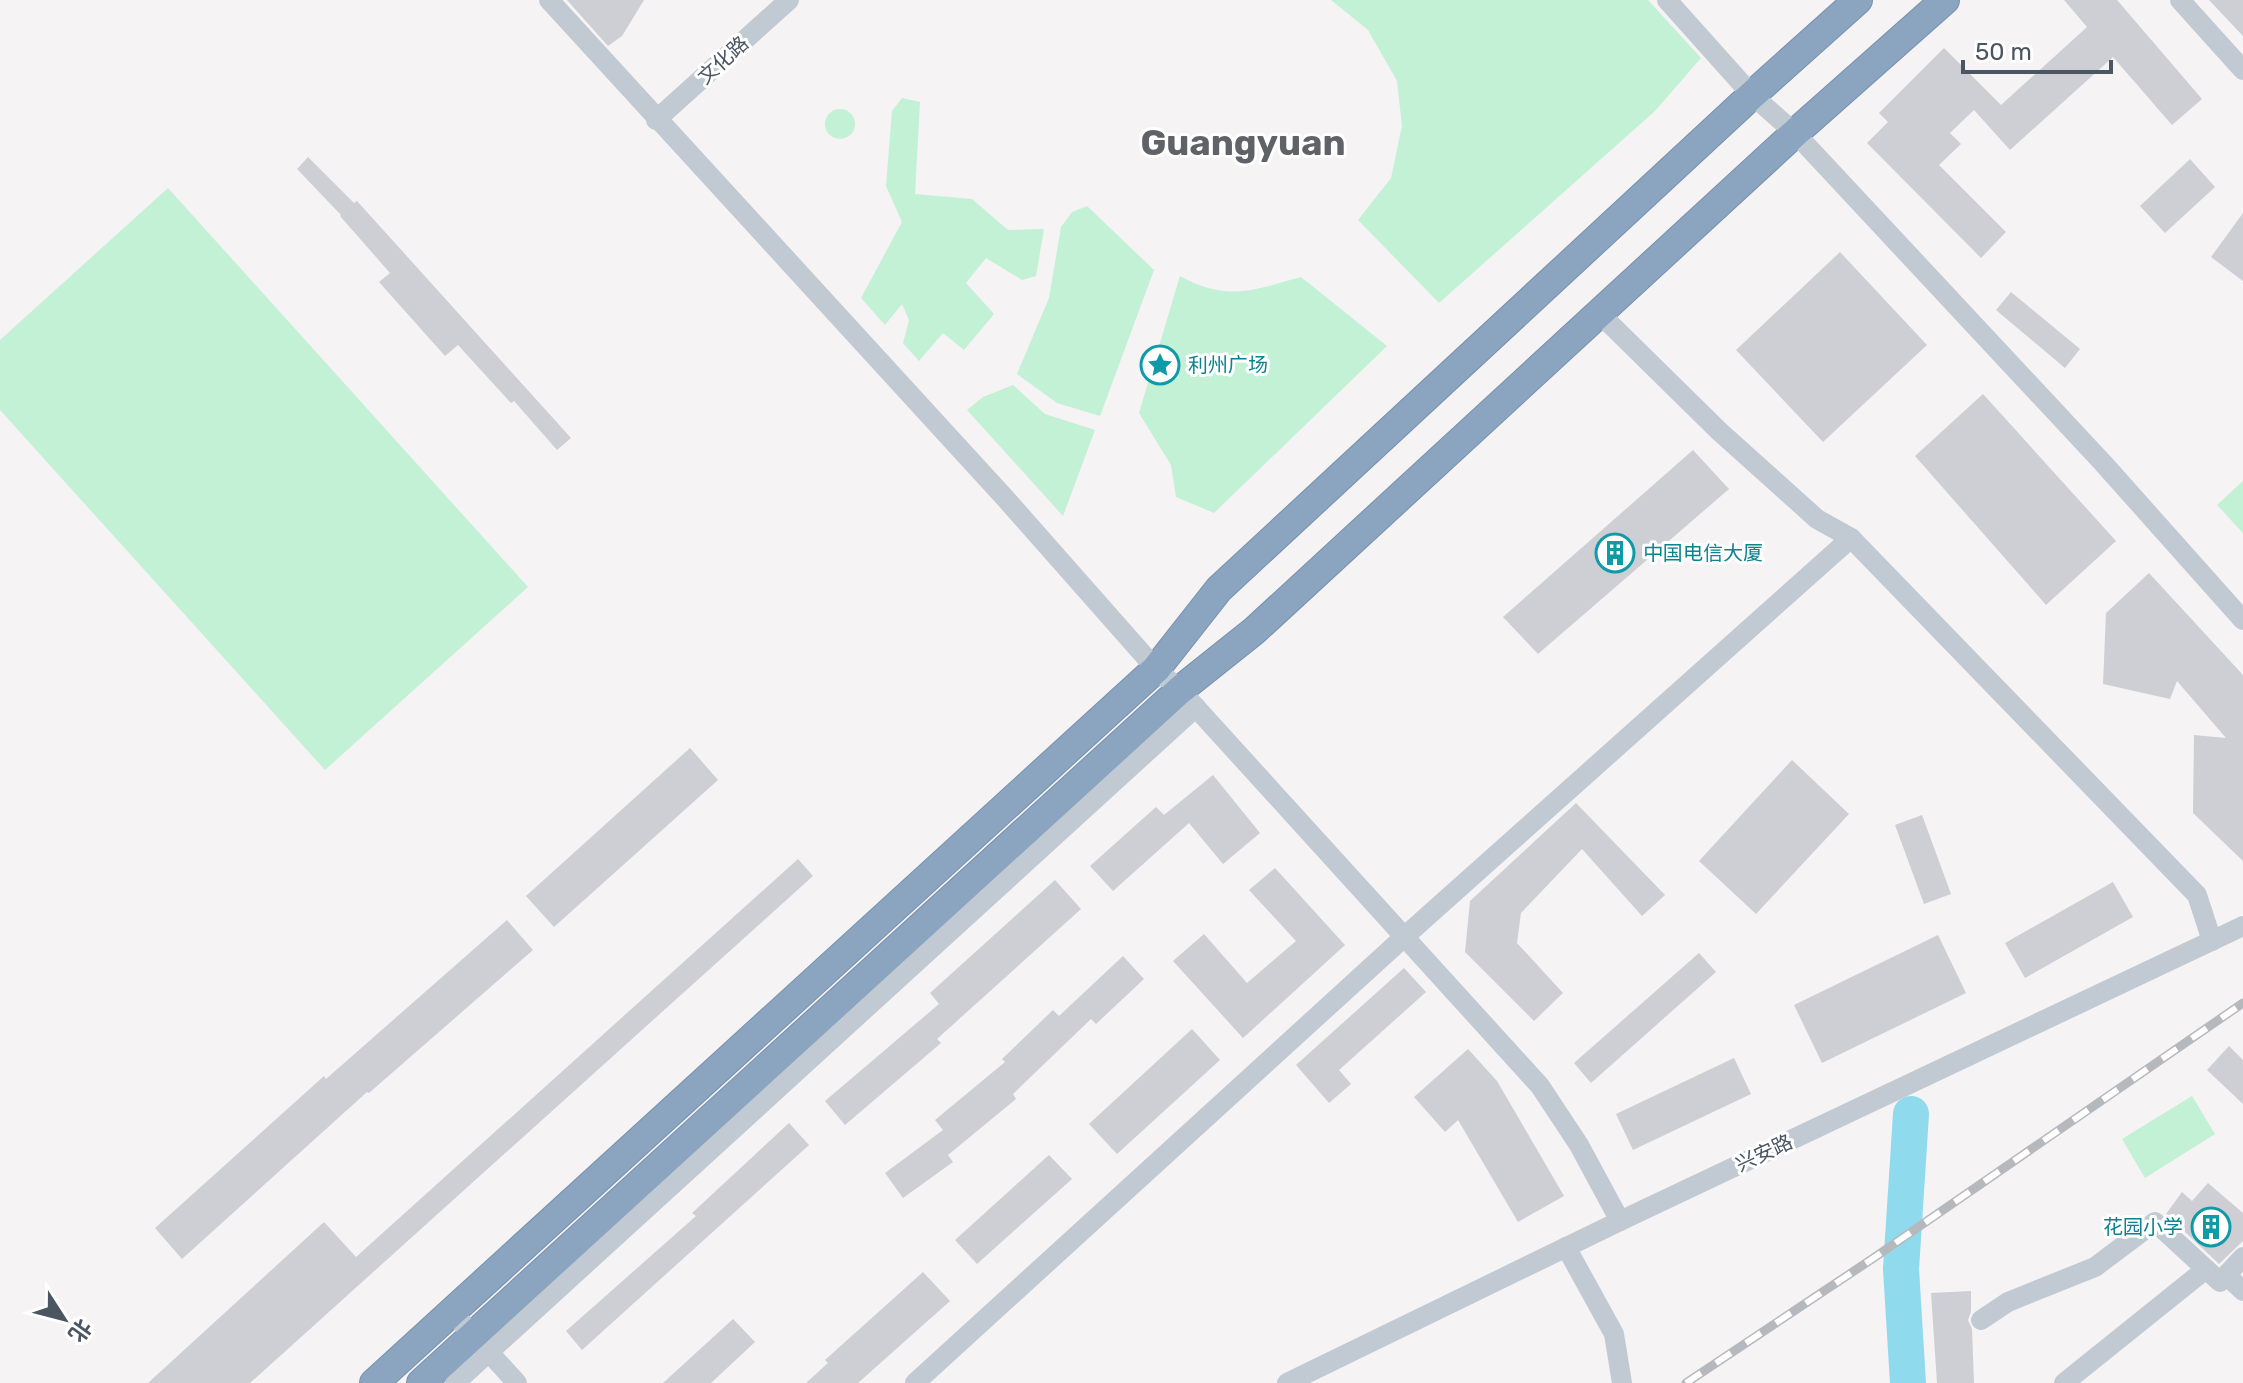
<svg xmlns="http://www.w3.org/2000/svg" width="2243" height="1383" viewBox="0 0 2243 1383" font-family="Rubik,'Noto Sans SC',sans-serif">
<rect width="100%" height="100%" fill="#f5f3f3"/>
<g fill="#c3f1d5">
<polygon points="1331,0 1648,0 1701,58 1655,111 1439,303 1358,220 1391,178 1402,126 1397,81 1368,30"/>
<polygon points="902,98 920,102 915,194 972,199 1008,230 1044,229 1036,276 1022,280 986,258 966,283 994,314 964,350 943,333 919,361 903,343 909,320 902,304 885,325 861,298 902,222 886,186 892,111"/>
<circle cx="840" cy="124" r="15"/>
<polygon points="168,188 528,587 325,770 0,410 0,340"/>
<polygon points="1087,206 1154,270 1100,416 1057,403 1017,374 1049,298 1061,227 1072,212"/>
<path d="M1180,276C1226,302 1254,290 1301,277L1387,346L1214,513L1176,497L1171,465L1139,413Z"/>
<polygon points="1013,385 1045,414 1095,430 1063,516 967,410 983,397"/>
<polygon points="2243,481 2243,533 2217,505"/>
<polygon points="2192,1096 2215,1134 2145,1178 2122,1139"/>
</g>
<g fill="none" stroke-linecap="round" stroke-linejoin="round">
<polyline stroke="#90daee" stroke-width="36" points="1908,1383 1901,1269 1911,1114"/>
</g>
<g fill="#cdcfd5">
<polygon points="567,0 644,0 622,36 608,46"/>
<polygon points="2064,0 2117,0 2202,99 2172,125 2113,57 2010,150 1974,110 1950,133 1961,144 1939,165 2006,232 1981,258 1867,143 1888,122 1879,113 1944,48 2001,105 2087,27"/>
<polygon points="2209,0 2243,0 2243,36"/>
<polygon points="308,157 354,203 357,201 571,438 557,450 514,401 511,403 458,345 445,356 379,282 390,273 340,216 341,215 297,169"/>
<polygon points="2190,159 2215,187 2165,233 2140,206"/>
<polygon points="2243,213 2243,281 2211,257"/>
<polygon points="1840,252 1927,345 1823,442 1736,350"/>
<polygon points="2011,292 2080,349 2065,368 1996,310"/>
<polygon points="1983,394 2116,541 2046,605 1915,456"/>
<polygon points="1693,450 1729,489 1538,654 1503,617"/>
<polygon points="2149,573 2243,675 2243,861 2193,813 2194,735 2226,738 2177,681 2170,699 2103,684 2106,613"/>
<polygon points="690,748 718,780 554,927 526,896"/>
<polygon points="1792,760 1849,814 1756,914 1699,861"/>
<polygon points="1213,775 1260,833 1223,864 1189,823 1113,891 1090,866 1156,807 1164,815"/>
<polygon points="1576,803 1665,895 1642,916 1582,849 1521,913 1517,943 1563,993 1534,1021 1465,952 1470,901"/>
<polygon points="1922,815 1951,894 1924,904 1895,825"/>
<polygon points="798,859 813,876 250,1383 148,1383 324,1222 356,1257"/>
<polygon points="1275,868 1345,945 1243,1038 1173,961 1204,934 1247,983 1296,941 1249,890"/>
<polygon points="1055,880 1081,909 937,1039 941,1043 845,1125 825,1101 939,1004 930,993"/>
<polygon points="2113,882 2133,917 2025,978 2005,943"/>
<polygon points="507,920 533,950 369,1093 367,1092 182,1259 155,1228 324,1076 326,1079"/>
<polygon points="1938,935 1966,993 1822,1063 1794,1005"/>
<polygon points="1699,953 1716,972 1591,1083 1574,1063"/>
<polygon points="1123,956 1144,979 1096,1024 1091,1019 1013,1094 1016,1099 948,1155 953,1162 903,1198 885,1173 943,1130 935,1120 1005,1062 1002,1059 1053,1010 1059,1016"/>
<polygon points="1404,968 1426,992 1339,1070 1351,1084 1329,1103 1296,1065"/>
<polygon points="1192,1029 1220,1060 1117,1154 1089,1124"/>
<polygon points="2229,1046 2243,1060 2243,1104 2207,1070"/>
<polygon points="1468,1049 1497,1081 1564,1196 1518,1222 1458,1120 1445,1132 1414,1097"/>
<polygon points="1734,1058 1751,1094 1633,1150 1616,1114"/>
<polygon points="789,1123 809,1145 582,1350 566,1331 696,1216 692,1213"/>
<polygon points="1049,1155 1072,1179 977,1264 955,1240"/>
<polygon points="2208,1183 2243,1213 2243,1241 2219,1264 2166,1214 2182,1192 2192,1201"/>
<polygon points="923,1272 950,1301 858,1383 806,1383 828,1363 825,1360"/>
<polygon points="1971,1291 1971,1312 1968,1320 1972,1329 1974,1383 1937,1383 1931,1293"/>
<polygon points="733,1319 755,1342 711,1383 663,1383"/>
</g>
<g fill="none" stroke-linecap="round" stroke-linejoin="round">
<defs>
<g id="highway">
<polyline points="374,1383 1156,669 1219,589 1752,95 1858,0"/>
<polyline points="421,1383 1180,690 1254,631 1795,133 1945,0"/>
</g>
</defs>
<use href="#highway" stroke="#7690ad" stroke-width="30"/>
<g stroke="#c1cad2" stroke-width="20">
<polyline points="549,0 1005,498 1156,669 1180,690 1540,1086 1579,1145 1620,1221"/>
<polyline points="1667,0 1752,95 1795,133 2103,463 2243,620"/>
<polyline points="2180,0 2243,70"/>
<polyline points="656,120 789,0"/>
<polyline points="1599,313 1719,431 1817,519 1851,538"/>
<polyline points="1566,1247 1614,1334 1622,1383"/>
<polyline points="2226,1275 2243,1291"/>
<polyline points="452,1312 517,1383"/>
<polyline points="1981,1320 2008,1302 2095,1267 2155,1222 2220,1282 2243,1257"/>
<polyline points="455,1383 1196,707"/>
<polyline points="915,1383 1403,938 1851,538 2197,895 2212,941"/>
<polyline points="1287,1383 1620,1221 2243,926"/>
<polyline points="2064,1383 2206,1269"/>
</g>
<use href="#highway" stroke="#8ba5c1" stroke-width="28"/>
<defs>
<polyline id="rail" points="1686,1383 1875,1257 2243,1003"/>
</defs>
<use href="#rail" stroke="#b5b8bd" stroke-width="9"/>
<use href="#rail" stroke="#fff" stroke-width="6" stroke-dasharray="18" stroke-linecap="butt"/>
</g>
<defs>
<symbol id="sight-ring" viewBox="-11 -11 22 22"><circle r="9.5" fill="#fff" stroke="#0f9aa8" stroke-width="1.5"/><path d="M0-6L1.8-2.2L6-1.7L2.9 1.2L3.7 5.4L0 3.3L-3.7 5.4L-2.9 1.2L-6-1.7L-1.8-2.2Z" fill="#0f9aa8"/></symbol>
<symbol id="building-ring" viewBox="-11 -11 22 22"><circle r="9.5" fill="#fff" stroke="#0f9aa8" stroke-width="1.5"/><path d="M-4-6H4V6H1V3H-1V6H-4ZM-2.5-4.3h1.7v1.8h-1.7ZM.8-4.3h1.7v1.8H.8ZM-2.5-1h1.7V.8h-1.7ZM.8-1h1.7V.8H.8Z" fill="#0f9aa8"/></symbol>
</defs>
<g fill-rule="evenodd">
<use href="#sight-ring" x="1138" y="343" width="44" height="44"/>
<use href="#building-ring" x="1593" y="531" width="44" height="44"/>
<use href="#building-ring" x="2189" y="1205" width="44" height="44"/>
</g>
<g text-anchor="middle" stroke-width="6" stroke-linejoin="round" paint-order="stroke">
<g font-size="20" fill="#4a5661" stroke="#fff">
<text transform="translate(723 60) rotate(-42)" y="7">文化路</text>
<text transform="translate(1764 1153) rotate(-25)" y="7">兴安路</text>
</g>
<g font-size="20" fill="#0d838f" stroke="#fff" text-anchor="start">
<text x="1188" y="372">利州广场</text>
<text x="1643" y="560">中国电信大厦</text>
<text x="2183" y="1234" text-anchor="end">花园小学</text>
</g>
<g font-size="36" font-weight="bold" fill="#5f6368" stroke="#fff">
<text x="1243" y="155">Guangyuan</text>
</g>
</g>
<g transform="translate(64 1319) rotate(126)" stroke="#ffffff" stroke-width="6" paint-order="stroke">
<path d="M0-6L14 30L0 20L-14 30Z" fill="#4a5661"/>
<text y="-12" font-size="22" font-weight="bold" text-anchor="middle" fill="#4a5661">北</text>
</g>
<path d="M1963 60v12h148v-12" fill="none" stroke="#4a5661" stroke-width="4"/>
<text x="1975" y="60" font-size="24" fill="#4a5661" stroke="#ffffff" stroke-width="6" paint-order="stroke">50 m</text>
</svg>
